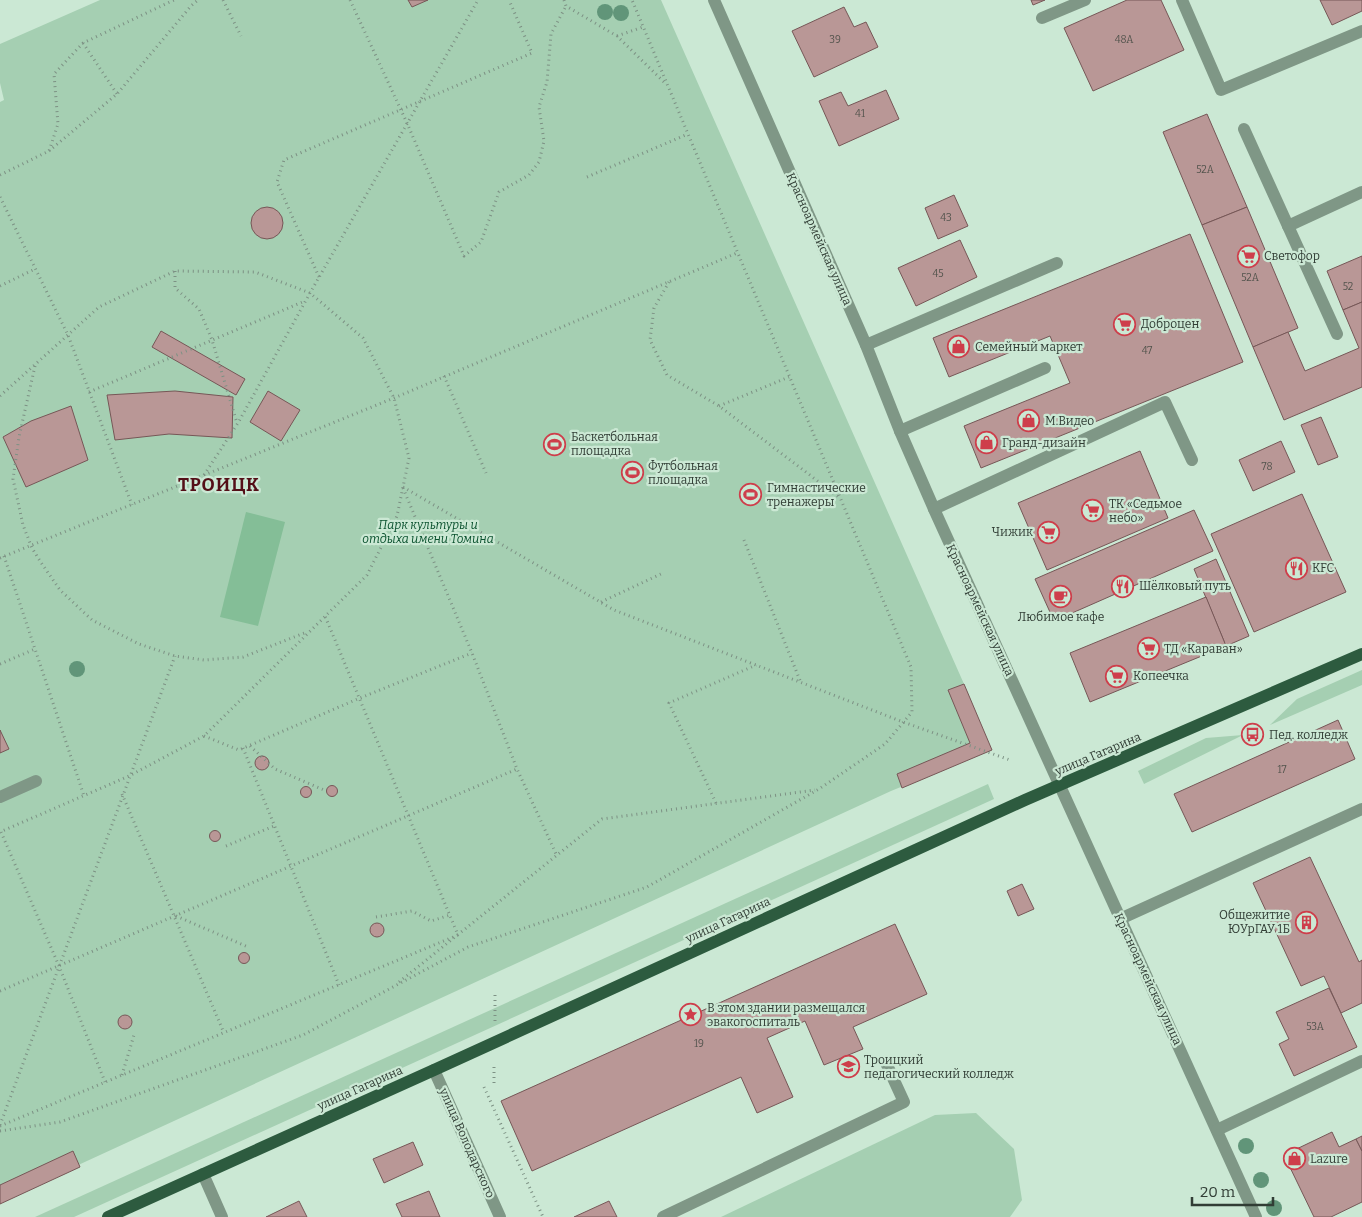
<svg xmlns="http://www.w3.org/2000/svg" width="1362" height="1217" viewBox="0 0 1362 1217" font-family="Bitter,serif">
<rect width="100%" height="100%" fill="#cbe8d4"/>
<g fill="#a5cfb2">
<polygon points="100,0 661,0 964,684 991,750 891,791 0,1201 0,102 4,100 0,83 0,44"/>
<polygon points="1362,670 1362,685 1270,725 1297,699"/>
<polygon points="1243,735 1144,784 1138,771 1206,738"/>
<polygon points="988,784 994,799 74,1217 35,1217"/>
<polygon points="976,1113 1014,1149 1022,1200 1010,1217 721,1217 935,1115"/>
</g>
<polygon fill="#84be97" points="246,512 285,522 258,626 220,617"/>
<g fill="#b99796" stroke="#765757">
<polygon points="408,0 428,0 412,7"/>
<polygon points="1031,0 1045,0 1033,5"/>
<polygon points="1127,0 1161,0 1184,50 1093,91 1064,28"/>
<polygon points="1320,0 1362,0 1362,11 1332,25"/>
<polygon points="844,7 854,27 866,22 878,47 814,77 792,31"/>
<polygon points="886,90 899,119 839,146 819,101 841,92 848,106"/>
<polygon points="1207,114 1247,207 1202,225 1163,132"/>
<polygon points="954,195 968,226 938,239 925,208"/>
<polygon points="1247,207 1298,328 1253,347 1202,225"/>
<circle cx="267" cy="223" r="16"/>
<polygon points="1190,234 1243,362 981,468 964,426 1070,383 1050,336 949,377 933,338"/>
<polygon points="960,240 977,277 916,306 898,268"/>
<polygon points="1362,256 1362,302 1343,310 1327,271"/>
<polygon points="1362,302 1362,387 1284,420 1253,347 1288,332 1305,371 1359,348 1343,310"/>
<polygon points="161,331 245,379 236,395 152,347"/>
<polygon points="175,391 233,397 232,438 169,434 115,440 107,395"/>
<polygon points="268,391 300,410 281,441 250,422"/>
<polygon points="71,406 88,460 26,487 3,437 31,421"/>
<polygon points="1321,417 1338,457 1318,465 1301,425"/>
<polygon points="1281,441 1295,472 1253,491 1239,460"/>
<polygon points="1140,451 1168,518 1047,570 1018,503"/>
<polygon points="1302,494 1346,592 1254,632 1211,534"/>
<polygon points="1194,510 1213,551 1054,621 1035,579"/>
<polygon points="1216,559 1249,636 1226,646 1194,569"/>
<polygon points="1206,597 1226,646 1090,702 1070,653"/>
<polygon points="964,684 992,750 902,788 897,774 970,743 948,690"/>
<polygon points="1338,720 1355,759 1192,832 1174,794"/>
<polygon points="0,730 9,749 0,753"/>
<circle cx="262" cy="763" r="7"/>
<circle cx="332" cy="791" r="5.5"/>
<circle cx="306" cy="792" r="5.5"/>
<circle cx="215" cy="836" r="5.5"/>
<polygon points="1310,857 1359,962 1362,960 1362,1003 1341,1013 1324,976 1301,986 1253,883"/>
<polygon points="1022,884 1034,909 1018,916 1007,891"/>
<circle cx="377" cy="930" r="7"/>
<polygon points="895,924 927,994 853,1027 863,1049 824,1065 805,1021 767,1038 793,1097 757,1113 741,1077 532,1171 501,1101"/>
<circle cx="244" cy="958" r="5.5"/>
<polygon points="1329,988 1357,1047 1294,1076 1279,1044 1289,1039 1276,1012"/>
<circle cx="125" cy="1022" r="7"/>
<polygon points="1332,1132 1339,1147 1356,1139 1362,1151 1362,1202 1331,1217 1314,1217 1284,1155"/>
<polygon points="1362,1136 1362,1151 1356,1139"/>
<polygon points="413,1142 423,1165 384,1183 373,1159"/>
<polygon points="73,1151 80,1167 0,1204 0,1185"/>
<polygon points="429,1191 440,1217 402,1217 396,1204"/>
<polygon points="299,1201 307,1217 266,1217"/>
<polygon points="609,1201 617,1217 574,1217"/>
</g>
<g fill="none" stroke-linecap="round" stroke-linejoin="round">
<g stroke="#7d9184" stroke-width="3" stroke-dasharray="1 4" stroke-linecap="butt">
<polyline points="223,0 241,36"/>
<polyline points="350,0 407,123 464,256 481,242 499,192 529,175 539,162 544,141 539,107 547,82 551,34 566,6"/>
<polyline points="564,0 566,6 617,36 666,84"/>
<polyline points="617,36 643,27"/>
<polyline points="83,43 117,94"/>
<polyline points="49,151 117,94 191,6 198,0"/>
<polyline points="0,175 49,151 58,124 54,74 83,43 174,0"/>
<polyline points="587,177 688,134"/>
<polyline points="0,197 68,335 132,505"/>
<polyline points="175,271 175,288 199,309 212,340 237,423"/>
<polyline points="319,277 277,182 284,160 532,53 509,0"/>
<polyline points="669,282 654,308 650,340 667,375 719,406 840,498"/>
<polyline points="0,286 35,269"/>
<polyline points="35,366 19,437 13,479 23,525 32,548 40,561 60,590 92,620 139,644 175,656 204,660 243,657 307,632"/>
<polyline points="444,376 486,473"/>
<polyline points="89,392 305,301"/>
<polyline points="0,396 99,307 175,271 255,272 310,293 363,338 394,398 409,458 397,516 367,575 204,736 129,776 0,832"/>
<polyline points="719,406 789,377"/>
<polyline points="204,475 238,423 310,293 478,0"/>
<polyline points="403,487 614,610 903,722 1010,760"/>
<polyline points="403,488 472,653 517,769 557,856"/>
<polyline points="744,540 801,683"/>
<polyline points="4,556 84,796"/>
<polyline points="0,558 394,398 737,253"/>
<polyline points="601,602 663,573"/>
<polyline points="0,664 35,649"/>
<polyline points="204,736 239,750 360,698 472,653"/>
<polyline points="250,746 275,769 324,790"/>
<polyline points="243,748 339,985"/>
<polyline points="122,794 224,1033"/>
<polyline points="716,803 669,703 756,665"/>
<polyline points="1,832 59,966 105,1082"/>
<polyline points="226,846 274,826"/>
<polyline points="176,916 248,947"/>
<polyline points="376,917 412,911 431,921 450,915"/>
<polyline points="399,982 602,819 815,790"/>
<polyline points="0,991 517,769"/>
<polyline points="495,1021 495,994"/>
<polyline points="122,1075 134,1035"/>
<polyline points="494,1083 494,1065"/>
<polyline points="484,1087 543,1217"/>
<polyline points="0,1125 175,656"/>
<polyline points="0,1126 458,935 325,616"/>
<polyline points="0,1131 60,1122 303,1035 468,947 647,887 819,789 885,744 912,712 911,667 632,0"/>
</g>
<g stroke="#7f9786" stroke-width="12">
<polyline points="714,0 866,345 900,431 934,509 1256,1217"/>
<polyline points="1182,0 1221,90 1362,31"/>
<polyline points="1042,18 1085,0"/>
<polyline points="1244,129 1337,334"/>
<polyline points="1288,226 1362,192"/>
<polyline points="866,345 1057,263"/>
<polyline points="900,431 1045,368"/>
<polyline points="934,509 1165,402 1192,460"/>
<polyline points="0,797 36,781"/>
<polyline points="1120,919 1362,809"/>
<polyline points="434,1070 500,1217"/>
<polyline points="1217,1130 1362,1061"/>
<polyline points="203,1174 222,1217"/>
<polyline points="663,1217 904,1102 887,1065"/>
</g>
<polyline stroke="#2d5b3f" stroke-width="12" points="108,1217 434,1070 1025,800 1362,654"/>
</g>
<g fill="#619579">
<circle cx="605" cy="12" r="8"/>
<circle cx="621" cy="13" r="8"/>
<circle cx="77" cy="669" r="8"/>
<circle cx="1246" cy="1146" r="8"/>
<circle cx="1261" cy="1180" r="8"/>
<circle cx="1274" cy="1208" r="8"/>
</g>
<defs>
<symbol id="supermarket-ring" viewBox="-11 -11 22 22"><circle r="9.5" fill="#cbe8d4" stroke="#ce3e4b" stroke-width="1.5"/><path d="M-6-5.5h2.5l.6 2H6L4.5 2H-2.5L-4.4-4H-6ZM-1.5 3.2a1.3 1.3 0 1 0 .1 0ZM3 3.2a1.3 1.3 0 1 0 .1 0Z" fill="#ce3e4b"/></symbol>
<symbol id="shop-ring" viewBox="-11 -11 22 22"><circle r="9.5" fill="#cbe8d4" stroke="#ce3e4b" stroke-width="1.5"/><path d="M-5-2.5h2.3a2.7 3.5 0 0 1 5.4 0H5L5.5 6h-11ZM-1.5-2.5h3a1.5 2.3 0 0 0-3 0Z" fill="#ce3e4b"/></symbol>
<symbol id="stadium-ring" viewBox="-11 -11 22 22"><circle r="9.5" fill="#cbe8d4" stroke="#ce3e4b" stroke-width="1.5"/><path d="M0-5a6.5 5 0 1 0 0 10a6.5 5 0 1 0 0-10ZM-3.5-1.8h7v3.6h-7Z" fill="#ce3e4b"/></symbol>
<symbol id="restaurant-ring" viewBox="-11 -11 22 22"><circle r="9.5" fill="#cbe8d4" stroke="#ce3e4b" stroke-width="1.5"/><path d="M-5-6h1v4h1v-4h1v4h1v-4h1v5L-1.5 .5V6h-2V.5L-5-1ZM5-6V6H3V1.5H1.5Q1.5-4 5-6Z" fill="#ce3e4b"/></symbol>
<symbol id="cafe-ring" viewBox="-11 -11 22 22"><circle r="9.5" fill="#cbe8d4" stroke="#ce3e4b" stroke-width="1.5"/><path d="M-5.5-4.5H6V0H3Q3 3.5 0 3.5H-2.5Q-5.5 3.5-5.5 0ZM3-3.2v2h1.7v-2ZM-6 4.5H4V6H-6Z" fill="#ce3e4b"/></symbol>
<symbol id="bus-ring" viewBox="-11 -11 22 22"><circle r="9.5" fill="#cbe8d4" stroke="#ce3e4b" stroke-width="1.5"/><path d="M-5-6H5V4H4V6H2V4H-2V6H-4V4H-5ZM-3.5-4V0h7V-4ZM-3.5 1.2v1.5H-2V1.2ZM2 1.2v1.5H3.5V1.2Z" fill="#ce3e4b"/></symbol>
<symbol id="building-ring" viewBox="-11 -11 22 22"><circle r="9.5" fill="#cbe8d4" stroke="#ce3e4b" stroke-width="1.5"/><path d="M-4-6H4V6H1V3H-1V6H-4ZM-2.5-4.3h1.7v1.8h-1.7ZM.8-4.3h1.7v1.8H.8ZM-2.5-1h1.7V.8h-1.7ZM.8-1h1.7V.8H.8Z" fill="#ce3e4b"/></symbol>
<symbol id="sight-ring" viewBox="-11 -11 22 22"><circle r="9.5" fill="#cbe8d4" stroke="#ce3e4b" stroke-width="1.5"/><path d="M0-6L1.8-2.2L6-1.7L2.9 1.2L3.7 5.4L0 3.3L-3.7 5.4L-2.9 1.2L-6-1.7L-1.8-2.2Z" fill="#ce3e4b"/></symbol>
<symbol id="university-ring" viewBox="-11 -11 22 22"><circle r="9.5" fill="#cbe8d4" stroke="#ce3e4b" stroke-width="1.5"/><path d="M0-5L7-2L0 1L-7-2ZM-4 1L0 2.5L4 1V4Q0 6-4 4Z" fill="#ce3e4b"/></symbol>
</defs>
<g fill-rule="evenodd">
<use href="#supermarket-ring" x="1236" y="244" width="25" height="25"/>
<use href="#supermarket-ring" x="1112" y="312" width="25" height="25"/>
<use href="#shop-ring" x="946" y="334" width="25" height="25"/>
<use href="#shop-ring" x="1016" y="408" width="25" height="25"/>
<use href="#shop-ring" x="974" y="430" width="25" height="25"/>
<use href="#stadium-ring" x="542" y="432" width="25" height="25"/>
<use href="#stadium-ring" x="620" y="460" width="25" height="25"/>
<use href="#stadium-ring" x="738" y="482" width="25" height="25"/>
<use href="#supermarket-ring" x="1080" y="498" width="25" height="25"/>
<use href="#supermarket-ring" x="1036" y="520" width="25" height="25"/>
<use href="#restaurant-ring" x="1284" y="556" width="25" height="25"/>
<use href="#restaurant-ring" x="1110" y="574" width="25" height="25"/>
<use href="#cafe-ring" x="1048" y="584" width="25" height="25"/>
<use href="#supermarket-ring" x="1136" y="636" width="25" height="25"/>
<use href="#supermarket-ring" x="1104" y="664" width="25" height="25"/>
<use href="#bus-ring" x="1240" y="722" width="25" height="25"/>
<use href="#building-ring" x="1294" y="910" width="25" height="25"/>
<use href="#sight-ring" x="678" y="1002" width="25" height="25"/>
<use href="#university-ring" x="836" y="1054" width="25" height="25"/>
<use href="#shop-ring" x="1282" y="1146" width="25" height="25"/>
</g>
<g text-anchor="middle" stroke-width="4.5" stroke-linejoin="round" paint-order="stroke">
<g font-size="10" fill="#53544d">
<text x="835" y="43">39</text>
<text x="1124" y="43">48А</text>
<text x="860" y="117">41</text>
<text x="1205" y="173">52А</text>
<text x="946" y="221">43</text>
<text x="938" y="277">45</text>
<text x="1250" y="281">52А</text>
<text x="1348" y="290">52</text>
<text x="1147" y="354">47</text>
<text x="1267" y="470">78</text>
<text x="1282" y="773">17</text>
<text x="1315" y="1030">53А</text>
<text x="699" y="1047">19</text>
</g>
<g font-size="12" fill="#313d35" stroke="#cbe8d4">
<text transform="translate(819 239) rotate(66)" y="4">Красноармейская улица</text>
<text transform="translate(980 610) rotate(65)" y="4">Красноармейская улица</text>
<text transform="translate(1098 754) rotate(-23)" y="4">улица Гагарина</text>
<text transform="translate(728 920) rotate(-25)" y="4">улица Гагарина</text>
<text transform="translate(1148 979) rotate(65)" y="4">Красноармейская улица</text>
<text transform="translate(360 1088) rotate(-24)" y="4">улица Гагарина</text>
<text transform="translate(467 1143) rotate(66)" y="4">улица Володарского</text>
</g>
<g font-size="12" fill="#313d35" stroke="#cbe8d4" text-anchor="start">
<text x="1264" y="260">Светофор</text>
<text x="1141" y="328">Доброцен</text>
<text x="975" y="351">Семейный маркет</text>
<text x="1045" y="425">М.Видео</text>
<text x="571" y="441">Баскетбольная<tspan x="571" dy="14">площадка</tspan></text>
<text x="1002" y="447">Гранд-дизайн</text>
<text x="648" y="470">Футбольная<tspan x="648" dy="14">площадка</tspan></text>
<text x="767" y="492">Гимнастические<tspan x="767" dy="14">тренажеры</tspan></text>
<text x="1109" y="508">ТК «Седьмое<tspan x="1109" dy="14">небо»</tspan></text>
<text x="1033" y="536" text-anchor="end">Чижик</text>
<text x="1312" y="572">KFC</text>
<text x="1139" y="590">Шёлковый путь</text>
<text x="1061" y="621" text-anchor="middle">Любимое кафе</text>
<text x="1164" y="653">ТД «Караван»</text>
<text x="1133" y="680">Копеечка</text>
<text x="1269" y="739">Пед. колледж</text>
<text x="1290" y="919" text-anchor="end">Общежитие<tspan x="1290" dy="14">ЮУрГАУ 1Б</tspan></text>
<text x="707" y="1012">В этом здании размещался<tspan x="707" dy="14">эвакогоспиталь</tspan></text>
<text x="864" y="1064">Троицкий<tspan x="864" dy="14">педагогический колледж</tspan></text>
<text x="1310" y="1163">Lazure</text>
</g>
<g font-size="12" font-style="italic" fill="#0a512e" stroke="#cbe8d4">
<text x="428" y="529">Парк культуры и<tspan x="428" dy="14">отдыха имени Томина</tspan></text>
</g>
<g font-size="18" font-weight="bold" letter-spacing="1" fill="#540f17" stroke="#cbe8d4">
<text x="219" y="491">ТРОИЦК</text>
</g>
</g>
<path d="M1192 1197v8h81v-8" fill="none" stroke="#313d35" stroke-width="2.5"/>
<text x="1200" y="1197" font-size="15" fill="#313d35" stroke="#cbe8d4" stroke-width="4" paint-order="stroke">20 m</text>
</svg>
